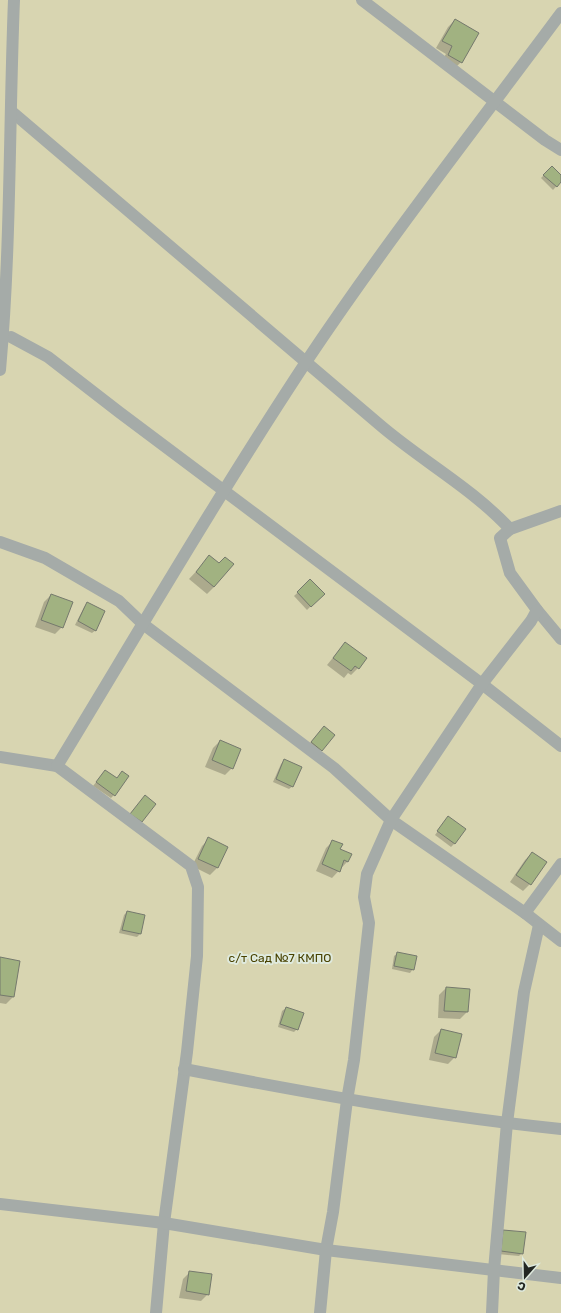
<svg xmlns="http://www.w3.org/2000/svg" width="561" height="1313" viewBox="0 0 561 1313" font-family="Rubik,sans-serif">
<rect width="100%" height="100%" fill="#dfeade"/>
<rect fill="#d8d5b1" x="0" y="0" width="561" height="1313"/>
<g fill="#0003">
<polygon points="455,20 477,33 461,62 454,69 441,62 446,54 436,48 448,27"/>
<polygon points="552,167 561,176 561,181 553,190 541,178"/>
<polygon points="203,564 214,587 207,594 189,579"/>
<polygon points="310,581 323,594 307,610 294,596"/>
<polygon points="51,595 62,627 55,634 35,627 44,602"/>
<polygon points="87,603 96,630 92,633 75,625 84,607"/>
<polygon points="345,643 358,668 351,675 348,673 344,678 327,665"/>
<polygon points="321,731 321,750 318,753 308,745"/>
<polygon points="220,741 232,768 225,775 205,767 213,748"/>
<polygon points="285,760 293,786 289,789 273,782 281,764"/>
<polygon points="105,771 116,779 114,795 111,798 93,786"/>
<polygon points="448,817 455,843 451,847 435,835"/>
<polygon points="209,839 227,848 217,868 210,875 192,866 202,846"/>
<polygon points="333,841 339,850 351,855 347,862 332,878 316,871 326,848"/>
<polygon points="532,853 546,862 530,884 523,891 510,882 525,860"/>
<polygon points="127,912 140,934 137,937 119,933 124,915"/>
<polygon points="398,953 413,969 410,973 392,969 394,956"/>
<polygon points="0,958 13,997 6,1004 0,1003"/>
<polygon points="446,988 467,1012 460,1019 438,1018 439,995"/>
<polygon points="286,1008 297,1029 294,1032 278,1027 282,1011"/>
<polygon points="441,1030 455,1057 448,1064 429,1060 434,1037"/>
<polygon points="500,1234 522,1253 519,1256 498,1254"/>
<polygon points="190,1272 208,1294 201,1301 179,1298 183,1279"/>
</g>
<g fill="#a1b281" stroke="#75796d">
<polygon points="455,19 479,33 462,63 448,55 452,46 442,41"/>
<polygon points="552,166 561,175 561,182 557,187 543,175"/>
<polygon points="209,555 219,563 225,557 234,564 214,587 196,572"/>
<polygon points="310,579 325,594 311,607 297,592"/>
<polygon points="51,594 73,602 63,628 41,620"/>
<polygon points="87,602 105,611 96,631 78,621"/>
<polygon points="345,642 367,658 359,669 355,666 351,671 333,658"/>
<polygon points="324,726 335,735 322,751 311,742"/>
<polygon points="220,740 241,749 233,769 212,760"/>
<polygon points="284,759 302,767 293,787 276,779"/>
<polygon points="105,770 117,778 122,771 129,776 115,796 96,782"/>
<polygon points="145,795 156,804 142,822 130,814"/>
<polygon points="448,816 466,829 455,844 437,831"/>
<polygon points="208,837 228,847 218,868 198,859"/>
<polygon points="332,840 343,844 340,849 352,854 348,862 344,860 340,872 322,864"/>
<polygon points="532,852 547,862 531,885 516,875"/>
<polygon points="127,911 145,915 141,934 122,930"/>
<polygon points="397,952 417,956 414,970 394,966"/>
<polygon points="0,957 20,961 14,997 0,995"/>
<polygon points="446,987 470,989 468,1012 444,1011"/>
<polygon points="286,1007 304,1013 298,1030 280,1024"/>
<polygon points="441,1029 462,1034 456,1058 435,1053"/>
<polygon points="503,1230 526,1232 523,1254 501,1251"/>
<polygon points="189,1271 212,1274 209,1295 186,1291"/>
</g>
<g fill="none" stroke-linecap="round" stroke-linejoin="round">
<g stroke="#a5aba8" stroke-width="12">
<polyline points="362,0 545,140 561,150"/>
<path d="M11,111C134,215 257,319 380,425C422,461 472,488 510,529"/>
<polyline points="11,337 48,357 119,412 482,684 561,746"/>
<path d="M0,370C11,247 9,123 14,0"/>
<polyline points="561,511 510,529 500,538 510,573 537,610 561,639"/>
<polyline points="0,542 45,558 119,601 143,624 334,768 391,820 525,913 561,941"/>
<polyline points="0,757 57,766 191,866 198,887 197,956 187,1052 164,1223 156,1313"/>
<path d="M57,766C139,631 219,494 306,362C386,242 475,129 561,13"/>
<polyline points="525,913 561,864"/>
<path d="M184,1069C309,1093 434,1116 561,1129"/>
<polyline points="0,1204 164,1223 326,1250 561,1278"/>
<polyline points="320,1313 326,1250 333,1212 347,1100 354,1060 369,923 364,897 367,874 391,820 482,684 531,621 537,610"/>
<polyline points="492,1313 494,1270 507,1123 524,992 539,925"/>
</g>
</g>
<g text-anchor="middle" stroke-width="4" stroke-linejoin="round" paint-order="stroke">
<g font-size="12" fill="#484200" stroke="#dfeade">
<text x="280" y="962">с/т Сад №7 КМПО</text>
</g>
</g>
<g transform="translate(525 1277) rotate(200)" stroke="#dfeade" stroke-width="3" paint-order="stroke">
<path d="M0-3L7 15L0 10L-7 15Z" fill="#232723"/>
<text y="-6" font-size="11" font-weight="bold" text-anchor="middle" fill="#232723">С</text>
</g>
</svg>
